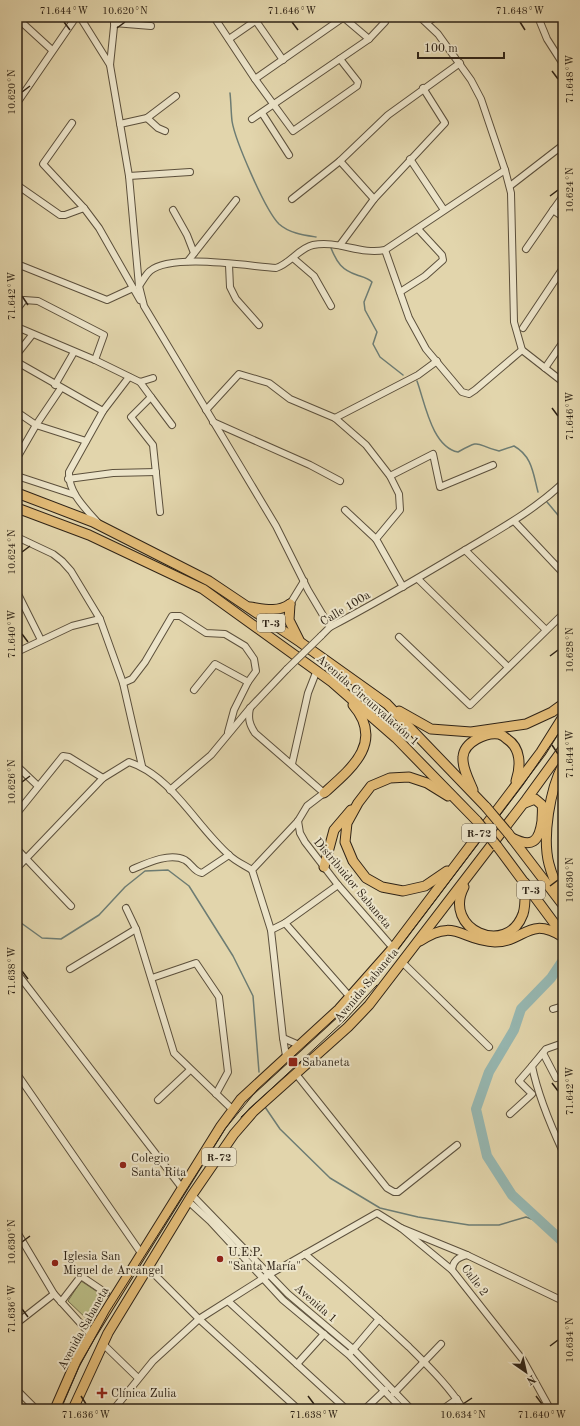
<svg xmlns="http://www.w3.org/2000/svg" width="580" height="1426" viewBox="0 0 580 1426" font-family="'Old Standard TT',serif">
<rect width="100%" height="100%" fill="#e2d5ac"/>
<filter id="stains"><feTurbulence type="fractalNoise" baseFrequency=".005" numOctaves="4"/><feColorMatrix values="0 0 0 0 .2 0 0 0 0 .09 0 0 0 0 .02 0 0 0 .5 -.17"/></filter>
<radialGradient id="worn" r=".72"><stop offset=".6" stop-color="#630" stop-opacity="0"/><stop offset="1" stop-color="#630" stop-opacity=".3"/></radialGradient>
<polygon fill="#b9bc85" stroke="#74704e" points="81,1281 105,1297 90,1322 68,1301"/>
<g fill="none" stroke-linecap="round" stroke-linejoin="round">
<g stroke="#6d7c73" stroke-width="1.5">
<path d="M230,93C231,102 231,112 232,121C235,140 265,210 279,224C289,233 303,235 316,237"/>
<path d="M331,248C337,263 342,270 357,275C363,277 368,278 372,282L364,302L365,310L377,332L373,344L380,357L403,375"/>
<path d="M417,381C425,403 432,447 458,452C483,438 474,445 499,451L514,446C532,456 533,473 538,492"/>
<polyline points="547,502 563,521"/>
<polyline points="17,920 42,938 61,939 99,915 125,887 145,871 168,870 189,886 233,956 253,996 259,1072"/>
<polyline points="265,1107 280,1129 330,1178 380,1208 418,1217 469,1225 499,1225 526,1217 545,1224"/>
</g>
<polyline stroke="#96b7b1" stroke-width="10" points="563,960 551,978 521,1009 514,1030 489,1072 476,1109 487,1156 512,1195 563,1242"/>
<defs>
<g id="street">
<polyline points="80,17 110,65"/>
<polyline points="115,17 110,65 129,176 139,286 144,306 276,526 308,590 330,627"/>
<polyline points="214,17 255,79 293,131 357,86 358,82 340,59"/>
<polyline points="343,17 369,39"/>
<polyline points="420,17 438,34 471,80 481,99 505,170 511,193 514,322 522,350 563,382"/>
<polyline points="538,17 547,39 563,64"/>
<polyline points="17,18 52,50"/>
<polyline points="256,21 283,60"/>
<polyline points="427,22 436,17"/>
<polyline points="114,23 151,26"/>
<polyline points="229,39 261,17"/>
<polyline points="255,79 344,17"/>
<polyline points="17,103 76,17"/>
<polyline points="262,113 289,155"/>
<polyline points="147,118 158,128 165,131"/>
<polyline points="252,119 369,39 385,22"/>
<polyline points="72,123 43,164 84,208"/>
<polyline points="120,124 147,118 176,96"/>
<polyline points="410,159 444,210"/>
<polyline points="340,161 374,199"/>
<polyline points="129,176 190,172"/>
<polyline points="17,185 60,215 65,215 84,208 99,228 140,300"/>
<polyline points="510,186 563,145"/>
<polyline points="563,196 553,210 563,217"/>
<polyline points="292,199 340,161 388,115 460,63"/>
<polyline points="173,210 187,235 194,253"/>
<polyline points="340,245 374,199 445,123 423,88"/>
<polyline points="526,249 553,210"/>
<polyline points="385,250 409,318 426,349 462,392 469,394 475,390 522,350"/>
<polyline points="293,258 314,276 331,306"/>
<polyline points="188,261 236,200"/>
<polyline points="17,264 107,300 133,288"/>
<polyline points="229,265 230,287 236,299 259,325"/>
<path d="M139,286C142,282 146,274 150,271C172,253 247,266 276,268C290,264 299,248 313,245C338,240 360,255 385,250L505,170"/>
<polyline points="400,292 425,276 443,260 442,255 418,229"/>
<polyline points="17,309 24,300 38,301 104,335 95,360"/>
<polyline points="17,327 95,360 140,382 153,378"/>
<polyline points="523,328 563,268"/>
<polyline points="17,354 32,335"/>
<polyline points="17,362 103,411"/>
<polyline points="545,368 563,342"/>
<polyline points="140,382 151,397"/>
<polyline points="55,385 74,352"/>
<polyline points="206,410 239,374 269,383 290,399 335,418 366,445 390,476 399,494 400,510 376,539 403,587"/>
<polyline points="17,412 36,425 86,441"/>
<polyline points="335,418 418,375 437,361"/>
<polyline points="213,422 310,465 340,481"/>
<polyline points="17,458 36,425 61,388"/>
<polyline points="17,476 75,495"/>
<polyline points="390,476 433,454 440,487 493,465"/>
<polyline points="68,479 113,473 156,472"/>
<polyline points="345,510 376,539"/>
<polyline points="160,512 153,445 131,417 151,397 172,425"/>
<polyline points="514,521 563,573"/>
<path d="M99,524C86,509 68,493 69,472L103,411L129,377"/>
<polyline points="17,537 53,554 62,561 71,571 100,619 123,683 142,766"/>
<polyline points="465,550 546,630"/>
<polyline points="418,579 508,667"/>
<polyline points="17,592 41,640"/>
<polyline points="290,604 304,581"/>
<path d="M321,636L330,627C376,603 420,577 465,550C500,529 533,511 563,483"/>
<polyline points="399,637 470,705 563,614"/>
<polyline points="17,652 72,626 100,619"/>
<polyline points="123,683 132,679 145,662 172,616 180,616 206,633 225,634 245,646 254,659 256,671 248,682"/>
<polyline points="194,690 215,664 248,682 234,710 228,732"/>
<path d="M250,708C248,718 249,724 255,733L324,793L307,806L298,821L252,870L271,930L283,1038"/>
<polyline points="292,764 308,693 317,670"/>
<polyline points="17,766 38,786"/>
<polyline points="170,790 211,755 250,708 287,669"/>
<polyline points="17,813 63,756 69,757 103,778"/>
<polyline points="298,821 300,833 305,842 338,885 393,948"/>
<polyline points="17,849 71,906"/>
<path d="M17,868L103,778L129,762C172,776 196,826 229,855C235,861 244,865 252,870"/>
<path d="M133,869C147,863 170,852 185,860C192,864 194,872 202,873L229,855"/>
<polyline points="126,908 136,929 174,1053 233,1110"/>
<polyline points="285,923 350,997"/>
<polyline points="271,930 285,923 338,885"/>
<polyline points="402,962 489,1047"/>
<polyline points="70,969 136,929"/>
<polyline points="17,973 182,1188"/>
<polyline points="152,978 196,963 219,997 228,1072 216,1094"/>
<polyline points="553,1009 563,1006"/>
<path d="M563,1043L546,1049L532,1066C538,1096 550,1124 563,1152"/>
<polyline points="543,1053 556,1078"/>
<polyline points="286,1056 283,1038 299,1045"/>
<polyline points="17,1074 141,1253"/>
<polyline points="296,1074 387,1188 394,1192 398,1192 457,1145"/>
<polyline points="158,1100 190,1070"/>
<polyline points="510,1114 532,1094 519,1081 532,1066"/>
<polyline points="192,1195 288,1294 353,1349 411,1409"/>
<polyline points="188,1201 210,1221 283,1300 349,1355 402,1409"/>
<polyline points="17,1232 54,1294 91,1335"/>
<path d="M305,1254C340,1284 375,1315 409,1347C428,1366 449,1386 463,1409"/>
<polyline points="148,1268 199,1319 298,1409"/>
<polyline points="452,1270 401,1228 467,1255"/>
<polyline points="228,1301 346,1409"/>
<polyline points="61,1302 81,1276 106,1293"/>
<polyline points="17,1323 54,1294"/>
<polyline points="103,1344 138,1378"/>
<polyline points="351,1352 379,1319"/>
<polyline points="297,1364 324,1334"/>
<polyline points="17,1390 36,1409"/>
<polyline points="394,1393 441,1344"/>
<polyline points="114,1409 153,1361 199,1319 270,1274 377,1213 401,1228"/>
<polyline points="365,1409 385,1390"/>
<polyline points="443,1409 457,1399"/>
<path d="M546,1409L549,1407L523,1360L452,1270C453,1261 458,1257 467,1255L563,1301"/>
</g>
<g id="primary">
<polyline points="17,493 93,522 209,581 300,642 387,704 486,807"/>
<polyline points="17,508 89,535 203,589 332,682 396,738 477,821"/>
<polyline points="290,604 289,620 299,640"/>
<path d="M250,607C264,609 277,613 290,604"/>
<polyline points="399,711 431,729 471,732 526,724 552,712 563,704"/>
<path d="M563,765C550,789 542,837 549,864C552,876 557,887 563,898"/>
<path d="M473,790C469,780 462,768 463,757C464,742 486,732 499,734C502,735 505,737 507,739C521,748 521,766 516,781"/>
<path d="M324,793C351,769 385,742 353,705"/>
<polyline points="508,833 563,905"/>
<path d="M512,838C532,848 539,842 542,821C542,815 543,810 542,805L535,799L525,803"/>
<polyline points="497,846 563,935"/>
<polyline points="324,867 334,830 351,810"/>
<polyline points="447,871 425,886 403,891 382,887 366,878 353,861 345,842 347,823 358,803 371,786 390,778 409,777 427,783 448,796"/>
<path d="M464,887C442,929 507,958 523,914C526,905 525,892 525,883"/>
<path d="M420,941C456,917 461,941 495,942C525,942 528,915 563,937"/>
<polyline points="55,1409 76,1361 91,1335 221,1126 241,1099 339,1009 393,948 541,752 563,717"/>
<polyline points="73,1409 108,1333 192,1195 234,1134 253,1112 348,1027 369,1005 526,800 563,749"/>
</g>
</defs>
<use href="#street" stroke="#5c503c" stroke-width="8"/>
<use href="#primary" stroke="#2f2316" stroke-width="11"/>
<use href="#street" stroke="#ece4c9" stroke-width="6"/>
<use href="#primary" stroke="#e1ba76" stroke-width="9"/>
<g stroke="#2f2316" stroke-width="1">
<polyline points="241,1117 345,1020 377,985"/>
<polyline points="61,1409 79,1367 109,1312 225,1129 257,1090 344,1010 376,978 523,785 563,727"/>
</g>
<defs>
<polyline id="street-bridge" points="287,669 321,636"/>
<g id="primary-bridge">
<polyline points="486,807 508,833"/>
<polyline points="477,821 497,846"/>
</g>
</defs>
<use href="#street-bridge" stroke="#5c503c" stroke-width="8" stroke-linecap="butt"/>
<use href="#primary-bridge" stroke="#2f2316" stroke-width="11" stroke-linecap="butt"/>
<use href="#street-bridge" stroke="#ece4c9" stroke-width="6"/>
<use href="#primary-bridge" stroke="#e1ba76" stroke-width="9"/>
</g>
<path fill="none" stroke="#2f2316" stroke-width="1.5" d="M64,22L70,30M292,22L298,30M520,22L525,30M117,28L125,22M552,71L558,79M22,92L30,86M550,196L558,190M22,296L28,305M552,408L558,416M22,552L30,546M22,634L28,642M550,656L558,650M552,745L558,754M22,782L30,776M550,886L558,880M22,971L28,979M552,1083L558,1091M22,1242L30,1236M22,1309L28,1317M550,1346L558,1340M81,1396L86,1404M308,1396L314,1404M536,1396L542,1404M463,1404L472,1398"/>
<g fill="#8f2418" stroke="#ece4c9" stroke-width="1.5">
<rect x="288" y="1057" width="10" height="10" rx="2"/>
<circle cx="123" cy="1165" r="4"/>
<circle cx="220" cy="1259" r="4"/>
<circle cx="55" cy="1263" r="4"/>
<path d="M100 1387h4v4h4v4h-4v4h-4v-4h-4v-4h4z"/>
</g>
<g text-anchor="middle" stroke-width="4" stroke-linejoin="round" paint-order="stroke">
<g fill="#ece4c9" stroke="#685d4c" stroke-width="1">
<rect x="257" y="614" width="28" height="18" rx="3"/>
<rect x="462" y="824" width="34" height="18" rx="3"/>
<rect x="517" y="881" width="28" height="18" rx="3"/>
<rect x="202" y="1148" width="34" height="18" rx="3"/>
</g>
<g font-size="11" font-weight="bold" fill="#2f2316">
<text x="271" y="627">T-3</text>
<text x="479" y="837">R-72</text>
<text x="531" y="894">T-3</text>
<text x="219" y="1161">R-72</text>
</g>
<g font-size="12" fill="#2f2316" stroke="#ece4c9">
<text transform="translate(345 608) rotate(-31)" y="4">Calle 100a</text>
<text transform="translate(368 700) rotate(41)" y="4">Avenida Circunvalación 1</text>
<text transform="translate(353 883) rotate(50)" y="4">Distribuidor Sabaneta</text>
<text transform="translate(366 985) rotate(-50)" y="4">Avenida Sabaneta</text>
<text transform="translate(475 1280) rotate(53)" y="4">Calle 2</text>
<text transform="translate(316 1303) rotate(41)" y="4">Avenida 1</text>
<text transform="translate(83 1328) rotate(-61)" y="4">Avenida Sabaneta</text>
</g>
<g font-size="12" fill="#2f2316" stroke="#ece4c9" text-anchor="start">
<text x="302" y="1066">Sabaneta</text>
<text x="131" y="1162">Colegio<tspan x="131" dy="14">Santa Rita</tspan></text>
<text x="228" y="1256">U.E.P.<tspan x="228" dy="14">"Santa María"</tspan></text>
<text x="63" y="1260">Iglesia San<tspan x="63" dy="14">Miguel de Arcangel</tspan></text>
<text x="111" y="1397">Clínica Zulia</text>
</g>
</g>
<rect width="580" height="1426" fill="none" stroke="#e2d5ac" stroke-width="44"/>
<g transform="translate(526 1372) rotate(146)" stroke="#ece4c9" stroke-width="3" paint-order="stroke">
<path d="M0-3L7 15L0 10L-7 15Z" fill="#2f2316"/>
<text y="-6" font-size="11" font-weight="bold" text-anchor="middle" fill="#2f2316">N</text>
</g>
<path d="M418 52v6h86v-6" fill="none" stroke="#2f2316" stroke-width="2"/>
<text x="424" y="52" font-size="12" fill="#2f2316" stroke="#ece4c9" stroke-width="3" paint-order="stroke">100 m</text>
<rect x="22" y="22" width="536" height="1382" fill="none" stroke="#2f2316" stroke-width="1.5"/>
<g font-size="10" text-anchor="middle" fill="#2f2316">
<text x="64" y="14">71.644°W</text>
<text x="125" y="14">10.620°N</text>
<text x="292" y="14">71.646°W</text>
<text x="520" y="14">71.648°W</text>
<text transform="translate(569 79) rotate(-90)" y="4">71.648°W</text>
<text transform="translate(11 92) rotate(-90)" y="4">10.620°N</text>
<text transform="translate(569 190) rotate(-90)" y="4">10.624°N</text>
<text transform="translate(11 296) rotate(-90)" y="4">71.642°W</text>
<text transform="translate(569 416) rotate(-90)" y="4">71.646°W</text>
<text transform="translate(11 552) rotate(-90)" y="4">10.624°N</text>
<text transform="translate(11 634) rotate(-90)" y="4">71.640°W</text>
<text transform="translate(569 650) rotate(-90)" y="4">10.628°N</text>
<text transform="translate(569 754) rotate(-90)" y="4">71.644°W</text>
<text transform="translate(11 782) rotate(-90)" y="4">10.626°N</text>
<text transform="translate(569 880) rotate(-90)" y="4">10.630°N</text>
<text transform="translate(11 971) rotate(-90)" y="4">71.638°W</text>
<text transform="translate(569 1091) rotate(-90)" y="4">71.642°W</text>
<text transform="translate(11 1242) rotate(-90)" y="4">10.630°N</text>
<text transform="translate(11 1309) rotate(-90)" y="4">71.636°W</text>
<text transform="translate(569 1340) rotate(-90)" y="4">10.634°N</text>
<text x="86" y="1418">71.636°W</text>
<text x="314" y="1418">71.638°W</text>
<text x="463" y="1418">10.634°N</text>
<text x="542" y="1418">71.640°W</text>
</g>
<rect width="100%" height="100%" filter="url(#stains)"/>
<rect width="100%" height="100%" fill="url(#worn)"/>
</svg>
